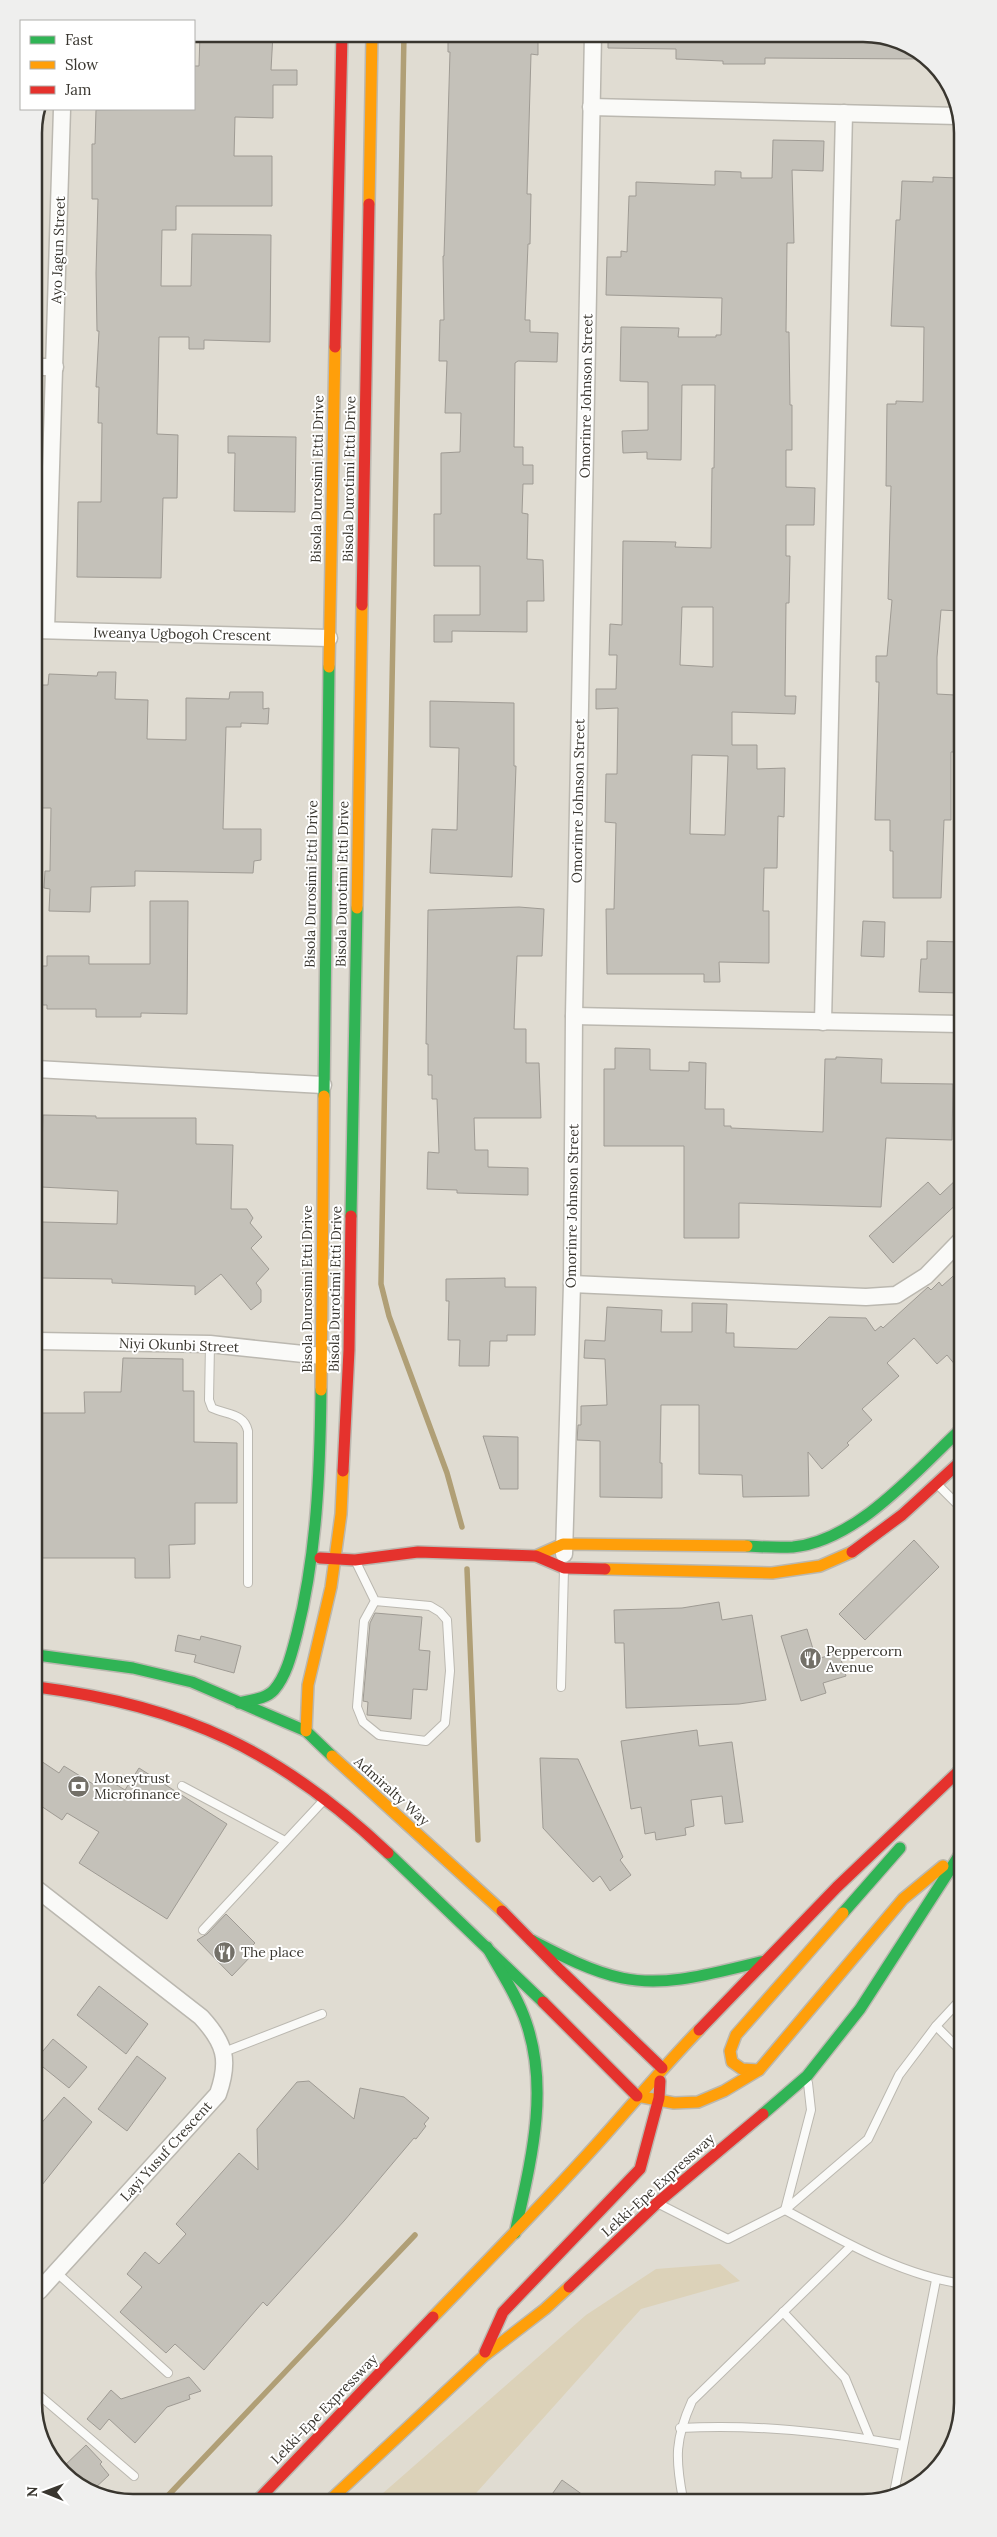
<svg xmlns="http://www.w3.org/2000/svg" width="997" height="2537" viewBox="0 0 997 2537" font-family="Lora,serif">
<rect width="100%" height="100%" fill="#e0dcd2"/>
<polygon fill="#dcd2b9" points="720,2264 740,2281 641,2309 469,2501 374,2501 586,2315 656,2269"/>
<g fill="none" stroke-linecap="round" stroke-linejoin="round">
<g stroke="#b09f76" stroke-width="5.5">
<polyline points="404,34 381,1284 389,1316 447,1473 462,1527"/>
<polyline points="467,1569 478,1840"/>
<polyline points="161,2503 415,2235"/>
</g>
</g>
<g fill="#c4c1b9" stroke="#9f9b94" fill-rule="evenodd">
<polygon points="200,34 273,34 271,70 297,70 297,85 273,85 273,118 235,117 234,156 272,156 272,206 176,206 176,230 162,230 161,286 191,286 192,234 271,235 270,342 204,340 204,349 189,349 189,337 159,337 157,434 178,435 177,498 163,498 161,578 77,577 78,502 101,502 102,423 98,423 99,387 96,387 99,331 97,331 96,273 98,199 92,199 92,144 95,144 96,110 194,109 194,66 199,66"/>
<polygon points="448,34 538,34 538,55 531,54 527,194 531,194 530,244 528,244 525,320 530,320 530,332 558,333 557,362 518,361 515,363 514,447 523,447 523,465 533,465 533,484 523,484 522,513 528,514 527,559 543,560 544,601 527,601 527,632 452,631 452,642 434,642 434,615 480,615 480,566 434,566 434,514 441,514 441,453 460,452 461,413 445,413 447,361 439,361 440,320 444,320 443,256 444,256 450,52 448,52"/>
<polygon points="608,34 870,34 924,55 928,59 765,58 765,64 723,64 723,61 676,59 676,49 608,48"/>
<path d="M773,140L824,141L823,171L792,170L794,243H787L786,332H789L790,405H792V450H786V487L815,488L814,525H786V556H790L789,603H786L785,696H796L795,714L732,712V745H757V769L785,768L784,817L778,816L777,868H764L763,911H769V963L719,962L720,982H704V974H607L606,909H614L616,823L605,822L606,774H617L618,708L596,709V689H616L617,655H609L610,624L622,625L623,541L676,542L675,547L711,548L712,468H714L715,385H682L681,460L647,459V452L623,453L622,431L648,430V382L620,381L621,327L679,328L678,337H716V335H721L722,298L606,295L607,257H621V251L627,252L629,196H636V182L715,185V171L741,172V178H772ZM682,607H713V667L680,665ZM692,755L728,756L725,835L690,834Z"/>
<polygon points="933,177 958,178 959,611 941,610 937,657 937,694 955,695 954,752 951,752 951,820 944,820 941,898 893,898 893,851 890,851 890,820 875,820 879,682 876,682 876,656 887,656 892,600 888,599 891,486 886,486 887,404 896,404 896,401 923,402 924,327 891,326 896,220 900,220 902,181 933,182"/>
<polygon points="228,436 296,437 295,512 234,511 235,453 228,453"/>
<polygon points="98,672 116,672 115,699 148,700 147,739 186,740 186,698 229,699 230,692 263,692 263,709 269,708 268,724 241,723 241,727 226,727 223,829 261,829 261,860 254,861 253,873 135,871 135,886 91,887 90,912 49,911 50,889 44,888 45,871 50,871 51,808 35,808 35,685 48,685 49,674 97,676"/>
<polygon points="430,701 514,703 514,766 516,766 512,877 430,873 432,829 457,830 459,748 430,747"/>
<polygon points="150,901 188,901 187,1014 141,1013 141,1017 96,1017 96,1009 47,1009 47,1005 36,1005 36,966 47,966 47,956 89,956 89,964 150,964"/>
<polygon points="519,907 544,909 542,956 517,956 514,1029 526,1029 526,1063 539,1063 541,1118 474,1118 475,1150 488,1150 488,1167 528,1168 528,1195 457,1193 457,1190 427,1189 428,1152 439,1153 437,1099 432,1099 432,1075 428,1075 428,1044 426,1044 428,910"/>
<polygon points="863,921 885,922 884,957 861,956"/>
<polygon points="927,941 960,942 960,993 919,992 921,959 927,959"/>
<polygon points="615,1048 650,1049 650,1070 689,1071 689,1062 706,1063 705,1109 724,1109 724,1126 731,1126 731,1128 823,1132 825,1059 836,1059 836,1057 882,1059 881,1083 953,1084 952,1140 886,1138 881,1207 739,1203 739,1238 684,1238 684,1146 604,1146 604,1069 615,1069"/>
<polygon points="43,1115 96,1116 96,1118 196,1118 196,1144 233,1145 231,1209 247,1209 253,1218 250,1223 262,1237 251,1248 269,1269 256,1283 261,1290 261,1302 251,1310 221,1274 195,1295 195,1286 112,1283 112,1279 40,1278 42,1222 117,1224 118,1191 41,1187"/>
<polygon points="960,1176 961,1200 893,1263 869,1236 928,1182 940,1195"/>
<polygon points="961,1269 961,1372 947,1355 937,1364 914,1338 887,1363 899,1376 862,1409 872,1420 847,1443 849,1445 822,1469 808,1452 809,1496 743,1497 742,1475 699,1474 699,1405 661,1405 660,1463 662,1463 662,1498 600,1497 600,1441 577,1440 578,1425 581,1425 581,1406 607,1405 605,1359 584,1358 585,1340 605,1341 607,1307 662,1310 661,1332 692,1332 692,1303 727,1304 726,1333 734,1333 734,1347 797,1349 829,1317 866,1318 875,1331 881,1326 883,1328 928,1287 931,1290 939,1282 942,1286"/>
<polygon points="505,1278 505,1287 536,1287 535,1335 507,1335 507,1341 490,1341 489,1366 459,1366 460,1340 448,1340 449,1301 446,1301 446,1279"/>
<polygon points="123,1358 183,1359 183,1391 194,1391 194,1442 237,1443 237,1503 195,1503 195,1544 169,1545 170,1578 135,1578 135,1558 37,1558 37,1413 85,1413 84,1392 121,1392"/>
<polygon points="483,1436 518,1437 518,1489 500,1489"/>
<polygon points="914,1540 939,1567 865,1640 839,1614"/>
<polygon points="719,1602 722,1620 752,1615 766,1700 739,1704 626,1708 624,1643 615,1643 614,1610 682,1608"/>
<polygon points="375,1613 422,1617 419,1650 430,1651 427,1690 413,1689 411,1719 367,1715 368,1702 363,1701 370,1623"/>
<polygon points="807,1629 816,1659 839,1653 846,1676 823,1683 826,1693 801,1701 781,1636"/>
<polygon points="178,1635 200,1640 201,1636 241,1646 234,1673 194,1662 196,1655 175,1651"/>
<polygon points="697,1730 699,1746 732,1742 743,1822 725,1824 722,1796 691,1800 694,1826 685,1828 686,1835 656,1840 655,1832 645,1834 641,1807 631,1809 621,1741"/>
<polygon points="540,1758 578,1759 623,1857 620,1860 631,1875 610,1891 600,1876 593,1882 543,1828"/>
<polygon points="38,1759 59,1773 64,1766 93,1784 99,1774 125,1790 139,1768 227,1824 167,1919 79,1863 99,1832 67,1813 62,1820 38,1804"/>
<polygon points="226,1914 255,1943 248,1950 252,1955 232,1976 197,1940 207,1934"/>
<polygon points="99,1986 148,2024 126,2054 77,2015"/>
<polygon points="53,2039 87,2067 69,2088 38,2063 38,2057"/>
<polygon points="137,2056 166,2078 127,2131 98,2109"/>
<polygon points="309,2081 354,2119 360,2088 404,2097 429,2118 424,2124 426,2126 416,2139 414,2138 344,2221 267,2306 263,2302 204,2370 175,2344 166,2353 120,2312 142,2287 127,2274 145,2252 159,2264 186,2234 176,2224 239,2153 258,2170 257,2129 297,2082"/>
<polygon points="64,2097 92,2122 38,2190 38,2127"/>
<polygon points="189,2377 201,2391 189,2395 190,2399 167,2407 135,2443 109,2419 100,2430 87,2419 111,2390 121,2399"/>
<polygon points="86,2445 102,2462 100,2464 109,2475 93,2490 73,2482 62,2468"/>
<polygon points="562,2480 590,2500 548,2500"/>
</g>
<g fill="none" stroke-linecap="round" stroke-linejoin="round">
<defs>
<g id="lane">
<path d="M210,1344L209,1400L212,1408C227,1415 244,1413 248,1431V1583"/>
<polyline points="937,1484 961,1508"/>
<polyline points="356,1562 375,1601 430,1606 440,1612 447,1620 450,1671 445,1723 426,1741 379,1735 363,1722 357,1707 364,1621 375,1601"/>
<polyline points="561,1687 564,1569"/>
<polyline points="182,1786 285,1841"/>
<polyline points="203,1930 324,1800"/>
<polyline points="936,2026 962,2052"/>
<polyline points="224,2052 322,2014"/>
<polyline points="661,2205 728,2239 785,2210 868,2139 899,2075 936,2026 962,1998"/>
<path d="M785,2210C841,2240 900,2275 963,2284"/>
<polyline points="785,2210 811,2110 808,2083"/>
<polyline points="56,2272 168,2373"/>
<polyline points="783,2312 845,2378 870,2439"/>
<polyline points="39,2395 134,2476"/>
<path d="M680,2428C757,2424 828,2432 903,2445"/>
<polyline points="893,2498 936,2280"/>
<path d="M683,2499C675,2458 675,2439 692,2401L851,2246"/>
</g>
<g id="street">
<polyline points="591,107 958,116"/>
<polyline points="34,367 55,367"/>
<polyline points="35,630 329,638"/>
<polyline points="46,630 62,109"/>
<polyline points="574,1016 960,1024"/>
<polyline points="823,1022 844,113"/>
<polyline points="36,1069 323,1085"/>
<polyline points="572,1284 866,1297 896,1295 926,1276 961,1240"/>
<polyline points="37,1341 210,1344 322,1356"/>
<polyline points="564,1554 572,1284 574,1016 593,34"/>
<path d="M38,1890L201,2017C225,2043 230,2060 218,2094L39,2291"/>
</g>
<g id="fast">
<polyline points="324,1096 329,667"/>
<polyline points="351,1216 357,908"/>
<path d="M747,1546C762,1547 778,1548 793,1547C857,1541 917,1470 961,1429"/>
<polyline points="37,1655 133,1668 192,1682 306,1731 332,1756"/>
<path d="M239,1703C251,1700 266,1699 274,1690C287,1675 292,1652 297,1633C317,1553 320,1472 321,1390"/>
<polyline points="388,1853 543,2002"/>
<polyline points="843,1913 900,1848"/>
<path d="M531,1940C560,1955 590,1971 622,1978C670,1988 719,1971 765,1961"/>
<path d="M487,1947C500,1971 517,1995 526,2022C550,2091 530,2164 515,2233"/>
<polyline points="763,2114 807,2076 860,2009 962,1851"/>
</g>
<g id="slow">
<polyline points="369,204 372,34"/>
<polyline points="329,667 335,347"/>
<polyline points="357,908 362,605"/>
<polyline points="321,1390 324,1096"/>
<polyline points="536,1556 563,1544 747,1546"/>
<polyline points="605,1569 772,1573 820,1566 852,1552"/>
<polyline points="306,1731 308,1685 331,1587 341,1514 343,1471"/>
<polyline points="332,1756 502,1911"/>
<polyline points="759,2070 742,2069 732,2062 730,2051 736,2035 843,1913"/>
<polyline points="637,2096 674,2103 698,2102 724,2091 759,2070 903,1899 943,1866"/>
<path d="M433,2317C491,2257 550,2197 605,2135C636,2100 666,2064 699,2030"/>
<polyline points="328,2502 484,2356 545,2309 569,2287"/>
</g>
<g id="jam">
<polyline points="335,347 342,34"/>
<polyline points="362,605 369,204"/>
<polyline points="343,1471 349,1350 351,1216"/>
<polyline points="852,1552 902,1515 961,1461"/>
<polyline points="320,1558 355,1560 418,1552 536,1556 564,1568 605,1569"/>
<path d="M37,1687C185,1706 280,1751 388,1853"/>
<polyline points="502,1911 560,1970 662,2068"/>
<polyline points="543,2002 637,2096"/>
<polyline points="699,2030 837,1887 962,1768"/>
<polyline points="569,2287 657,2203 763,2114"/>
<polyline points="485,2352 503,2312 640,2169 659,2098 660,2081"/>
<polyline points="256,2502 433,2317"/>
</g>
</defs>
<use href="#lane" stroke="#bbb8b0" stroke-width="10"/>
<use href="#street" stroke="#bbb8b0" stroke-width="19"/>
<use href="#fast" stroke="#bbb8b0" stroke-width="14"/>
<use href="#slow" stroke="#bbb8b0" stroke-width="14"/>
<use href="#jam" stroke="#bbb8b0" stroke-width="14"/>
<use href="#lane" stroke="#fafaf8" stroke-width="8"/>
<use href="#street" stroke="#fafaf8" stroke-width="16"/>
<use href="#fast" stroke="#30b455" stroke-width="11"/>
<use href="#slow" stroke="#ff9f0a" stroke-width="11"/>
<use href="#jam" stroke="#e5322d" stroke-width="11"/>
</g>
<defs>
<symbol id="restaurant-disc" viewBox="-11 -11 22 22"><circle r="9.5" fill="#737068" stroke="#fff"/><path d="M-5-6h1v4h1v-4h1v4h1v-4h1v5L-1.5 .5V6h-2V.5L-5-1ZM5-6V6H3V1.5H1.5Q1.5-4 5-6Z" fill="#fff"/></symbol>
<symbol id="bank-disc" viewBox="-11 -11 22 22"><circle r="9.5" fill="#737068" stroke="#fff"/><path d="M-6-4H6V4H-6ZM0-2.3a2.3 2.3 0 1 0 0 4.6a2.3 2.3 0 1 0 0-4.6Z" fill="#fff"/></symbol>
</defs>
<g fill-rule="evenodd">
<use href="#restaurant-disc" x="798" y="1646" width="25" height="25"/>
<use href="#bank-disc" x="66" y="1774" width="25" height="25"/>
<use href="#restaurant-disc" x="212" y="1940" width="25" height="25"/>
</g>
<g text-anchor="middle" stroke-width="4" stroke-linejoin="round" paint-order="stroke">
<g font-size="14" fill="#39362f" stroke="#fff">
<text transform="translate(58 250) rotate(-88)" y="5">Ayo Jagun Street</text>
<text transform="translate(586 396) rotate(-89)" y="5">Omorinre Johnson Street</text>
<text transform="translate(317 479) rotate(-89)" y="5">Bisola Durosimi Etti Drive</text>
<text transform="translate(349 479) rotate(-89)" y="5">Bisola Durotimi Etti Drive</text>
<text transform="translate(182 634) rotate(1)" y="5">Iweanya Ugbogoh Crescent</text>
<text transform="translate(578 801) rotate(-89)" y="5">Omorinre Johnson Street</text>
<text transform="translate(311 884) rotate(-89)" y="5">Bisola Durosimi Etti Drive</text>
<text transform="translate(342 884) rotate(-89)" y="5">Bisola Durotimi Etti Drive</text>
<text transform="translate(572 1206) rotate(-89)" y="5">Omorinre Johnson Street</text>
<text transform="translate(307 1289) rotate(-90)" y="5">Bisola Durosimi Etti Drive</text>
<text transform="translate(335 1289) rotate(-89)" y="5">Bisola Durotimi Etti Drive</text>
<text transform="translate(179 1345) rotate(2)" y="5">Niyi Okunbi Street</text>
<text transform="translate(392 1791) rotate(42)" y="5">Admiralty Way</text>
<text transform="translate(166 2151) rotate(-48)" y="5">Layi Yusuf Crescent</text>
<text transform="translate(658 2185) rotate(-42)" y="5">Lekki-Epe Expressway</text>
<text transform="translate(324 2409) rotate(-46)" y="5">Lekki-Epe Expressway</text>
</g>
<g font-size="14" fill="#39362f" stroke="#fff" text-anchor="start">
<text x="826" y="1656">Peppercorn<tspan x="826" dy="16">Avenue</tspan></text>
<text x="94" y="1783">Moneytrust<tspan x="94" dy="16">Microfinance</tspan></text>
<text x="241" y="1957">The place</text>
</g>
</g>
<path d="M0 0H997V2537H0ZM133 42H863A91 91 0 0 1 954 133V2403A91 91 0 0 1 863 2494H133A91 91 0 0 1 42 2403V133A91 91 0 0 1 133 42Z" fill="#efefee" fill-rule="evenodd"/>
<path fill="none" stroke="#39362f" stroke-width="2.5" d="M133 42H863A91 91 0 0 1 954 133V2403A91 91 0 0 1 863 2494H133A91 91 0 0 1 42 2403V133A91 91 0 0 1 133 42Z"/>
<rect x="20" y="20" width="175" height="90" fill="#ffffff" stroke="#b0afac"/>
<rect x="30" y="36" width="25" height="8" fill="#30b455" stroke="#b0afac"/>
<text x="65" y="45" font-size="15" fill="#39362f">Fast</text>
<rect x="30" y="61" width="25" height="8" fill="#ff9f0a" stroke="#b0afac"/>
<text x="65" y="70" font-size="15" fill="#39362f">Slow</text>
<rect x="30" y="86" width="25" height="8" fill="#e5322d" stroke="#b0afac"/>
<text x="65" y="95" font-size="15" fill="#39362f">Jam</text>
<g transform="translate(45 2492) rotate(271)" stroke="#ffffff" stroke-width="4" paint-order="stroke">
<path d="M0-4L9 19L0 12L-9 19Z" fill="#39362f"/>
<text y="-8" font-size="14" font-weight="bold" text-anchor="middle" fill="#39362f">N</text>
</g>
</svg>
